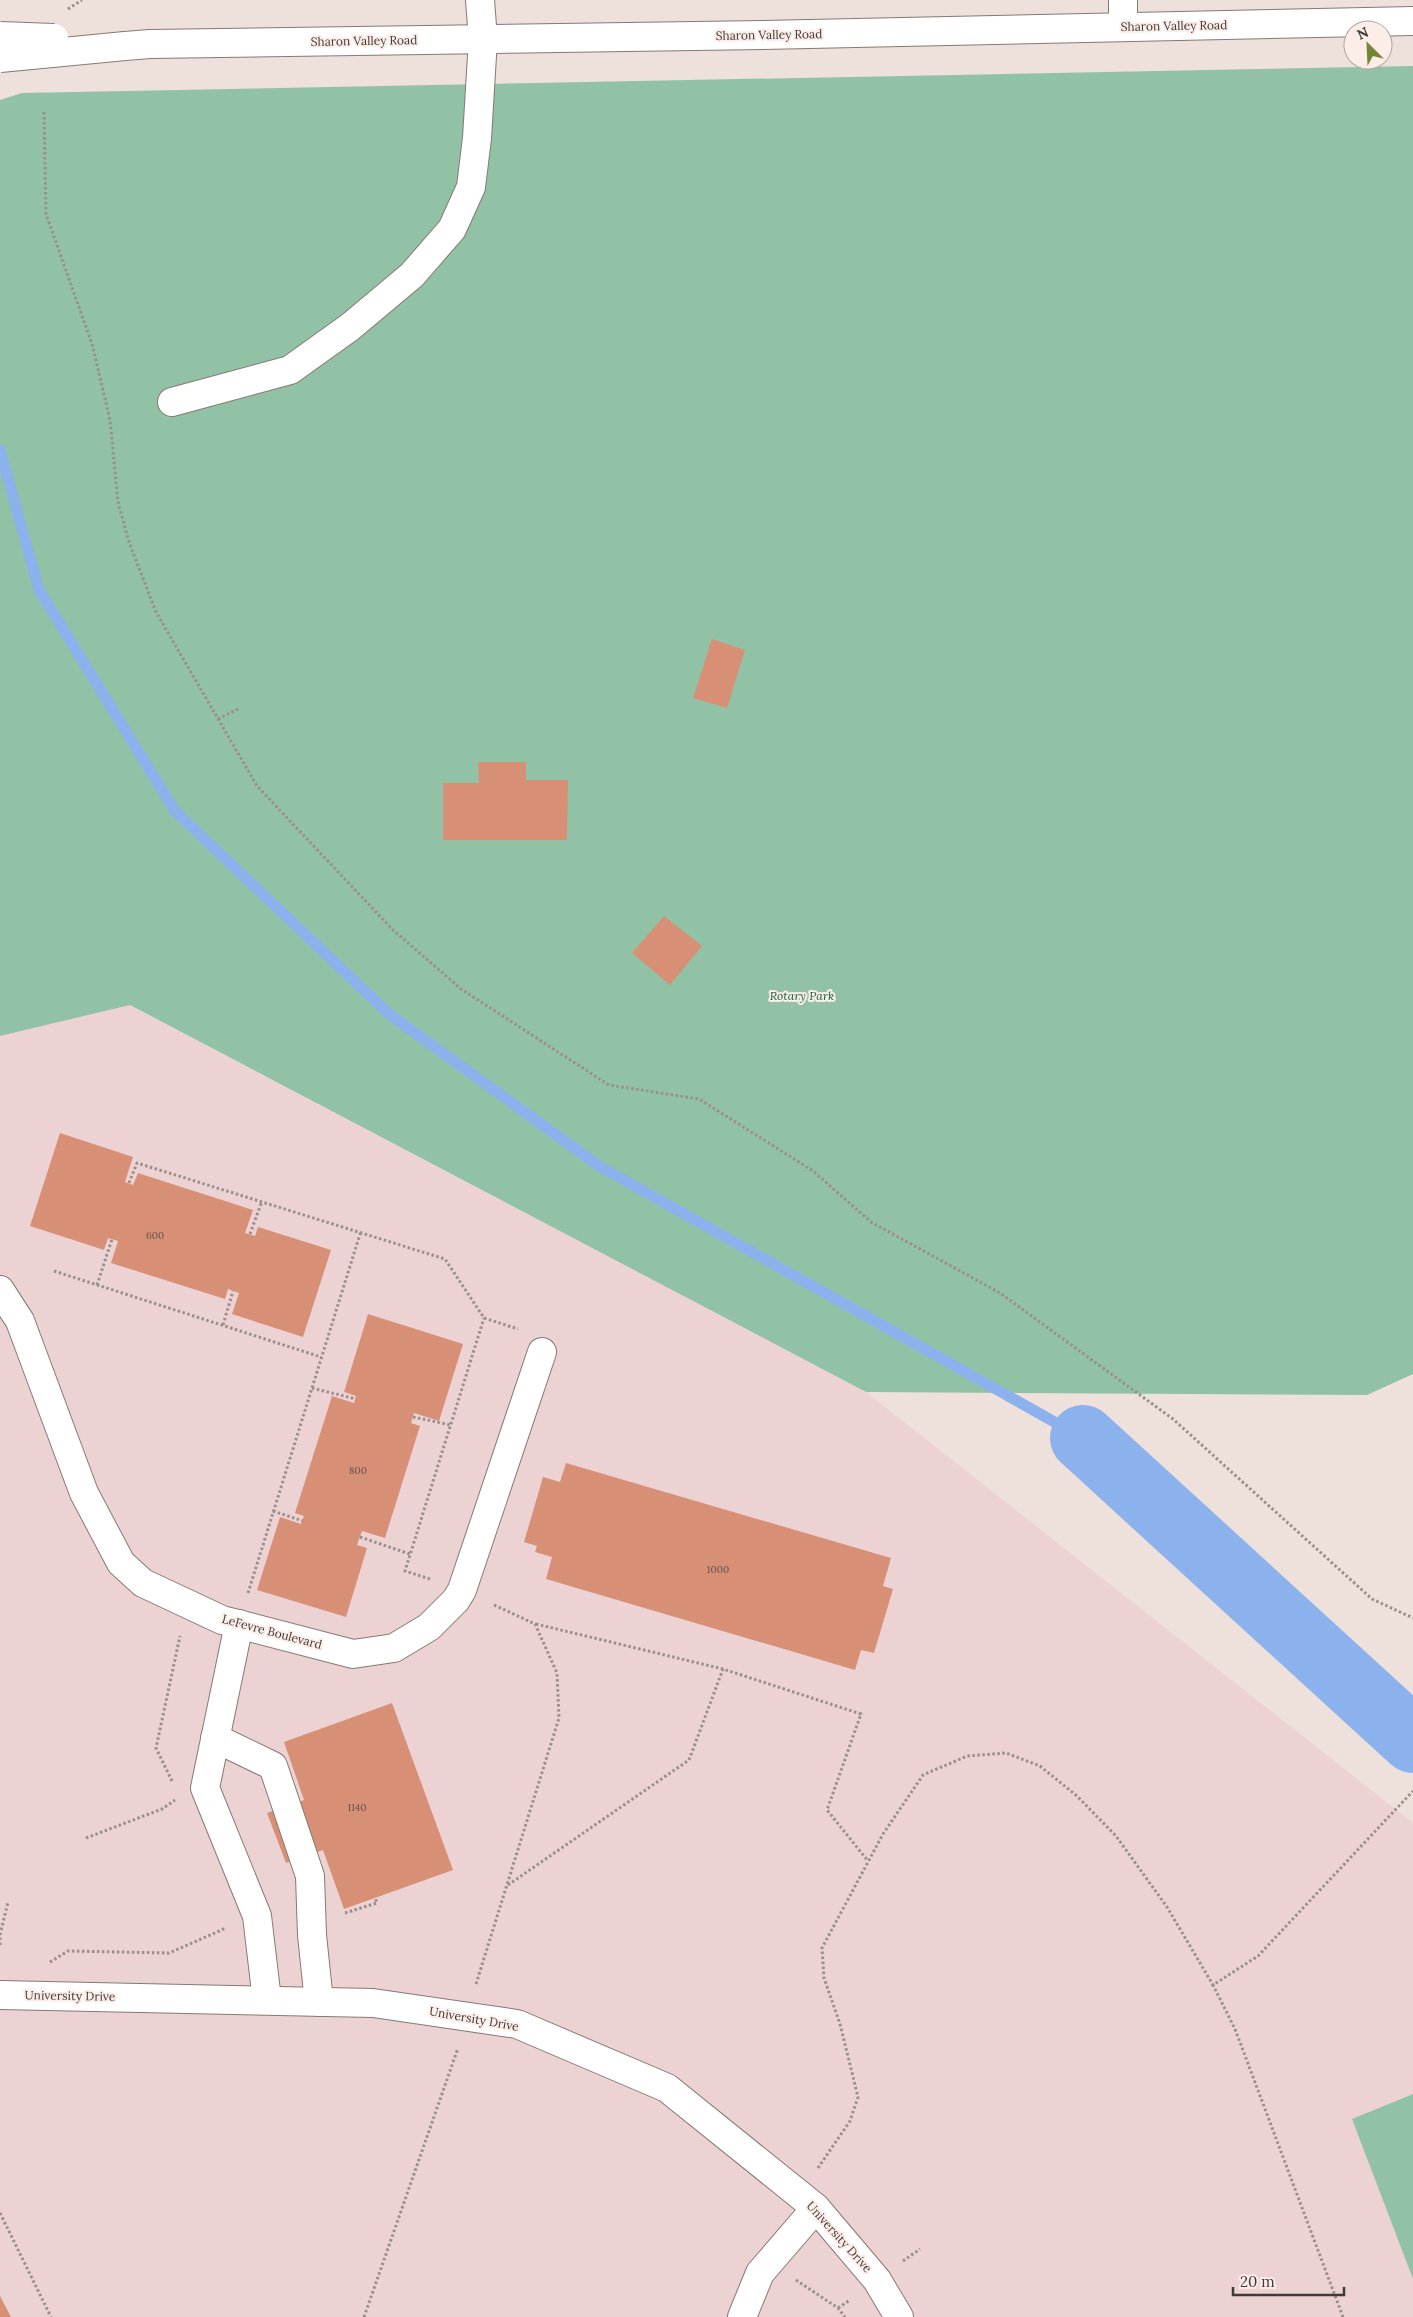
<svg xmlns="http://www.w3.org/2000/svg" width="1413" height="2317" viewBox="0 0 1413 2317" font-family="Lora,serif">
<rect width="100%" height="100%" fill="#eee0db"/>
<polygon fill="#edd2d4" points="129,1005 866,1392 1413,1823 1413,2317 0,2317 0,1036"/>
<g fill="#92c2a5">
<polygon points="1413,66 1413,1374 1367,1395 866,1392 130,1005 0,1036 0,100 22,93"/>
<polygon points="1413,2094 1413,2279 1352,2119"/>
</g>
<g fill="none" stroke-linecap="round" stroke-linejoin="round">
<polyline stroke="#8bb2ec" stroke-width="11" points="0,450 39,590 175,811 389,1014 599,1166 1083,1438"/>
<polyline stroke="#8bb2ec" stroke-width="66" points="1083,1438 1413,1740"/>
</g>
<g fill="#d79076">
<polygon points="712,639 745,650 727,708 693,698"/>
<polygon points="478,762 526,762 526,780 568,780 567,840 443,840 443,783 479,783"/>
<polygon points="664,916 702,946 670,985 632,953"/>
<polygon points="60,1133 133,1157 125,1182 133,1185 138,1173 253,1210 245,1233 255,1236 258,1227 331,1250 303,1337 232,1314 239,1293 228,1289 225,1299 111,1263 118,1241 108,1238 104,1250 30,1226"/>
<polygon points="368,1314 463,1344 439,1421 414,1413 411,1423 420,1426 385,1538 362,1531 357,1545 367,1548 346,1617 257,1590 280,1517 301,1524 304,1516 295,1513 332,1396 354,1403 356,1396 344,1392"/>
<polygon points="566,1463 891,1558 883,1586 893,1589 874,1653 861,1650 855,1670 546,1579 552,1557 535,1552 537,1546 524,1542 543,1477 560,1482"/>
<polygon points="392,1703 453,1870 344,1909 323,1850 286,1863 267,1813 304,1800 284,1742"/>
<polygon points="0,2296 11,2317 0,2317"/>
</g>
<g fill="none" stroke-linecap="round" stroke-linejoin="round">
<defs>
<g id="minor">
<polyline points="1123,0 1123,27"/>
<polyline points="125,46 150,44 763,35 1413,21"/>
<polyline points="172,402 290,370 350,327 412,275 452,229 471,187 477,138 483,39 480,0"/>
<polyline points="0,1290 20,1321 84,1493 121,1563 143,1583 222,1620 353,1654 394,1648 429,1627 456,1600 462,1590 542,1352"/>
<polyline points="239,1624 205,1788 257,1916 267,2000"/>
<polyline points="215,1738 273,1766 310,1876 312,1935 319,2002"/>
<polyline points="0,1995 373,2003 517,2024 667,2088 816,2208 877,2280 899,2317"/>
<polyline points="742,2317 760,2273 816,2208"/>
</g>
</defs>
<use href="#minor" stroke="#867974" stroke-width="30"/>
<g stroke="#998f8c" stroke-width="3" stroke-dasharray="2.5 2.5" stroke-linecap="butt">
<polyline points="68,9 82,0"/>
<polyline points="44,112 46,214 92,344 110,420 118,502 129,542 156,612 257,786 392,929 461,989 609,1085 699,1099 813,1171 871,1222 1000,1293 1173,1419 1372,1599 1413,1618"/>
<polyline points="218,719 238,709"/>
<polyline points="129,1183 137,1163 445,1259 484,1318 518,1329"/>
<polyline points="250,1234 262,1201"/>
<polyline points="54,1271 321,1357"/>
<polyline points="97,1285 112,1239"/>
<polyline points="223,1325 233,1291"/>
<polyline points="312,1388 356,1399"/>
<polyline points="413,1417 451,1425"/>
<polyline points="273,1511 303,1521"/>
<polyline points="360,1537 410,1554"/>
<polyline points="430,1579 405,1571 484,1318"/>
<polyline points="248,1593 361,1231"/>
<polyline points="536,1624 723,1669 861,1714 827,1810 868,1861"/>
<polyline points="172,1781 156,1748 180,1636"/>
<polyline points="86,1838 162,1809 175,1800"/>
<polyline points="508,1885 689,1760 723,1669"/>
<polyline points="345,1913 377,1903 375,1898"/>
<polyline points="0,1945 0,1935 8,1902"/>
<polyline points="50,1962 68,1951 169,1953 226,1928"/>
<polyline points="476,1984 559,1718 557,1673 535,1624 492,1604"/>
<polyline points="818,2168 850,2121 858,2097 840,2024 824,1978 822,1948 883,1834 923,1775 967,1756 1006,1753 1040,1766 1077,1796 1116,1836 1167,1907 1213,1985"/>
<polyline points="0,2213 51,2317"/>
<polyline points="903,2261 920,2249"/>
<polyline points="796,2280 838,2308 845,2317"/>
<polyline points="838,2308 850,2300"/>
<polyline points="364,2317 458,2048"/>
<polyline points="1343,2317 1235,2029 1213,1985 1258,1956 1413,1791"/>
</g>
<use href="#minor" stroke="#fff" stroke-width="28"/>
<defs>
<g id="minor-bridge">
<polyline points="0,36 54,38"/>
<polyline points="0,58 125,46"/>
</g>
</defs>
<use href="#minor-bridge" stroke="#867974" stroke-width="30" stroke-linecap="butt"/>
<use href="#minor-bridge" stroke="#fff" stroke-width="28"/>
</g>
<g text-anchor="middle" stroke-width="4" stroke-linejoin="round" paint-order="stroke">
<g font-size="10" fill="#655048">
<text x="155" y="1239">600</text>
<text x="358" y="1474">800</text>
<text x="718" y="1573">1000</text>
<text x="357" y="1811">1140</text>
</g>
<g font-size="12" fill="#3f3a38" stroke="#fcede8">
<text transform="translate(1174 26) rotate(-1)" y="4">Sharon Valley Road</text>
<text transform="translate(769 35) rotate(-1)" y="4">Sharon Valley Road</text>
<text transform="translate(364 41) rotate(-1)" y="4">Sharon Valley Road</text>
<text transform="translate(272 1632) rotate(15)" y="4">LeFevre Boulevard</text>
<text transform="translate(70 1996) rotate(1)" y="4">University Drive</text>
<text transform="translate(474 2019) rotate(10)" y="4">University Drive</text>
<text transform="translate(839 2237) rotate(48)" y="4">University Drive</text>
</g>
<g font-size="12" font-style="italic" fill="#146740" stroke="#fcede8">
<text x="802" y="1000">Rotary Park</text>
</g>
</g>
<g transform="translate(1368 45) rotate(336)"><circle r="24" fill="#fcede8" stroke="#b0a5a2"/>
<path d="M0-4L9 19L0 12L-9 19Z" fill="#758737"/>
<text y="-8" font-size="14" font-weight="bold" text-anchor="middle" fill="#3f3a38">N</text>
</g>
<path d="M1233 2287v8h111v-8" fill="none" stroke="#3f3a38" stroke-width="2.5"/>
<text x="1240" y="2287" font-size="15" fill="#3f3a38" stroke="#fcede8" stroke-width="4" paint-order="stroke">20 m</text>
</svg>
